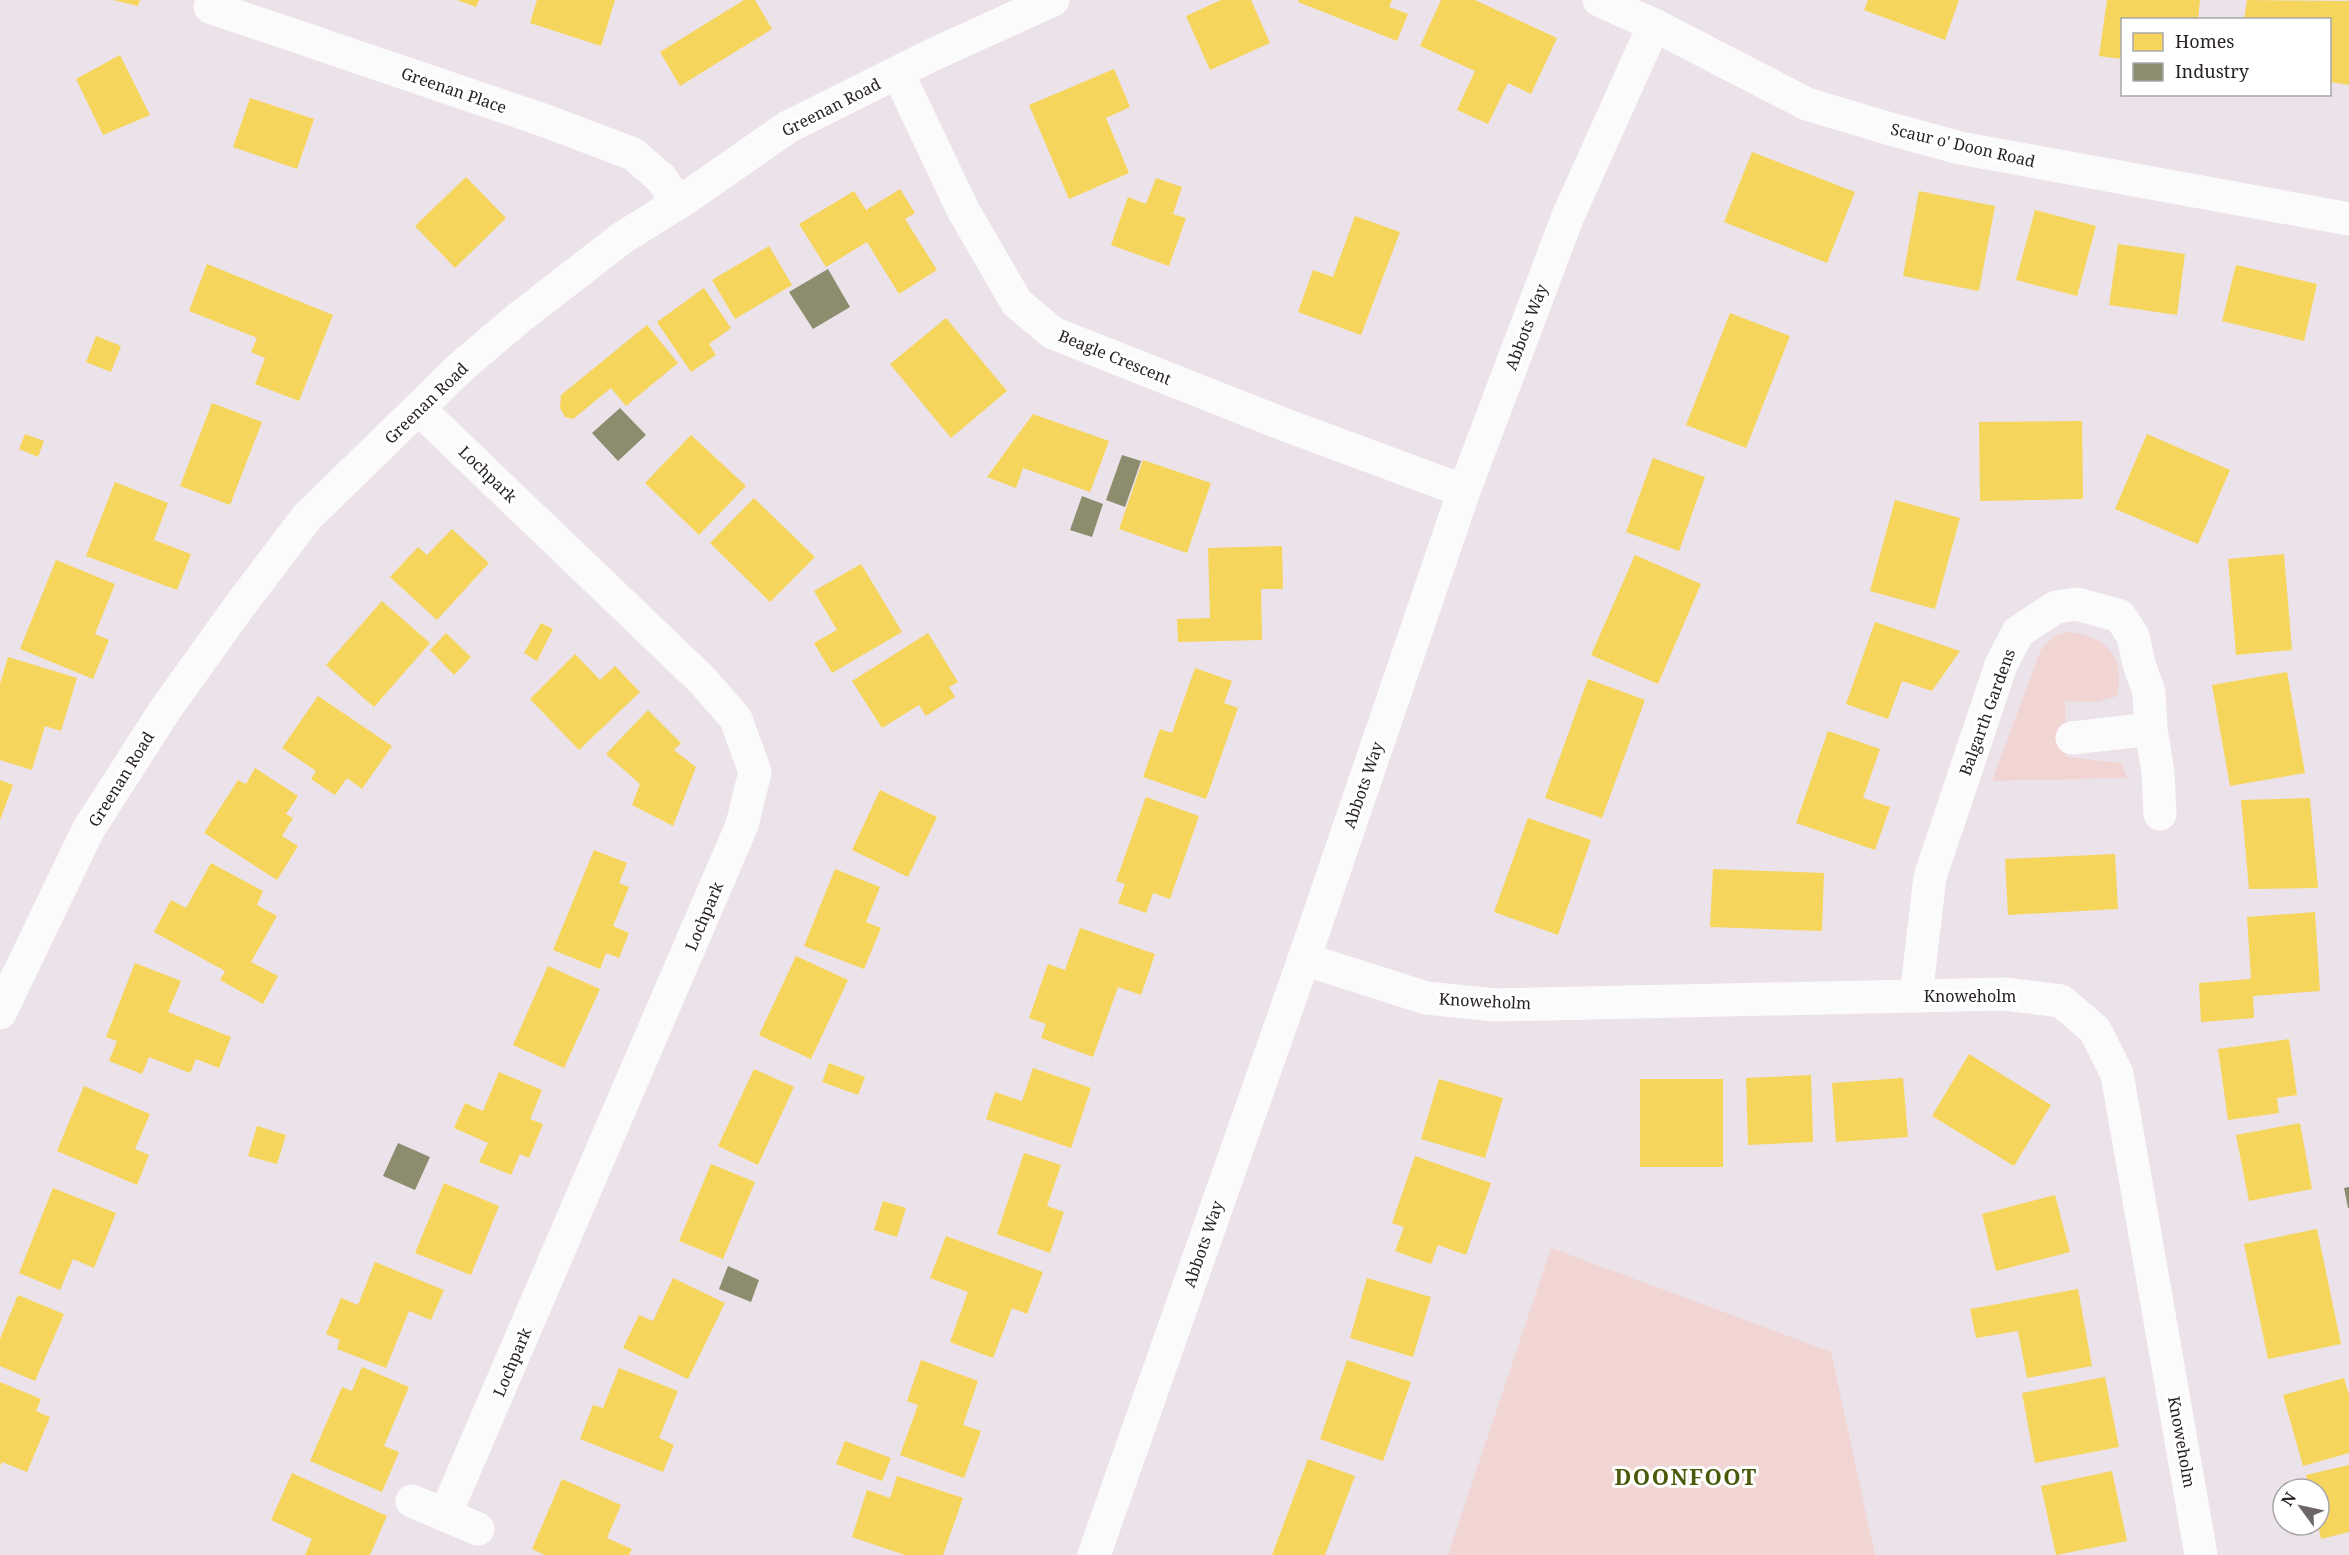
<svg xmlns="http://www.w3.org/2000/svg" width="2349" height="1555" viewBox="0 0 2349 1555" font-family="'Noto Serif',serif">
<rect width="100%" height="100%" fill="#ece2e9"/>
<g fill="#f0d5d3">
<path d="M2068,632C2107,636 2126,657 2117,696L2097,702L2065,701L2066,757L2121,763L2127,778L1992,781L2042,647L2057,635Z"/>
<polygon points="1551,1248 1831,1352 1875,1555 1448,1555"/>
</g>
<g fill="#f6d55c">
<polygon points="113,0 140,0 138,6"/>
<polygon points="457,0 479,0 476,7"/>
<polygon points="537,0 615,0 601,46 530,23"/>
<polygon points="744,0 755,0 772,29 680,86 660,52"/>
<polygon points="1221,0 1251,0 1270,43 1210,70 1186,16"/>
<polygon points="1299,0 1392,0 1389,7 1408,14 1397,41 1298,2"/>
<polygon points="1441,0 1475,0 1557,38 1531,94 1508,83 1488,124 1457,110 1475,71 1420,46"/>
<polygon points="1868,0 1959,0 1945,40 1864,10"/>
<polygon points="2107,0 2200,0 2198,20 2122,20 2122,59 2099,56"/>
<polygon points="2247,0 2349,1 2349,85 2330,82 2330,20 2244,20"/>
<polygon points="120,55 150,115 103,135 76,79"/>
<polygon points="1114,69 1130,107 1106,118 1129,173 1069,199 1029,105"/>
<polygon points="250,98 314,119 297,169 233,147"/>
<polygon points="1752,152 1855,192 1827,263 1724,222"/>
<polygon points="466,177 506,218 455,268 415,226"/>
<polygon points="1156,178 1182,187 1173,214 1186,218 1169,266 1111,245 1128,197 1146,204"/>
<polygon points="900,189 915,213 905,219 937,270 899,294 867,242 826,267 799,224 854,191 866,210"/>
<polygon points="1919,191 1995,206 1979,291 1903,276"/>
<polygon points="2035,210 2096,226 2077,296 2016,280"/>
<polygon points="1355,216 1400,232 1361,335 1298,312 1313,270 1333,277"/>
<polygon points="2118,244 2185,254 2177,315 2109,305"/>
<polygon points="769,246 792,285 735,319 712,280"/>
<polygon points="207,264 333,315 299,401 255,384 265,358 251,352 257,338 189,311"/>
<polygon points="2236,265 2317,284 2304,341 2222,321"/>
<polygon points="704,288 731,328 709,344 716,355 691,372 657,322"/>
<polygon points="1730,313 1790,336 1746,448 1686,425"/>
<polygon points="946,318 1007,391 951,438 890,364"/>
<polygon points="647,325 678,363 626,406 611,388 573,419 565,417 560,408 561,395"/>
<polygon points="96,336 121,346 111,372 86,362"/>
<polygon points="212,403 262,422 230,505 180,486"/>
<polygon points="1033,414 1109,441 1090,492 1023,468 1016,488 987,477"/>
<polygon points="2082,421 2083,499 1980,501 1979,422"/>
<polygon points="25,434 44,441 38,457 19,449"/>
<polygon points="2147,434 2230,470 2198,544 2115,509"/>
<polygon points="691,435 746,486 699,535 645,483"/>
<polygon points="1653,458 1705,477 1679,551 1626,532"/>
<polygon points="1143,460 1211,483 1187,553 1119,529"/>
<polygon points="115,482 168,503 154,540 191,554 177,590 86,556"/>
<polygon points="754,498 815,557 770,602 710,543"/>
<polygon points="1895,500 1960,518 1935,609 1870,591"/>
<polygon points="452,529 489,563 437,620 390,577 418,547 427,555"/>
<polygon points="1282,546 1283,589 1261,589 1262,640 1178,642 1177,619 1210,618 1208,548"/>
<polygon points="2284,554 2292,650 2236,655 2228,559"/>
<polygon points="1635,555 1701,584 1658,684 1591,655"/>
<polygon points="56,560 115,584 95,634 109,640 93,679 20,649"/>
<polygon points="861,564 902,632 832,673 814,643 837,630 814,591"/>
<polygon points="382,601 430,643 374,707 326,665"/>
<polygon points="1875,622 1960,651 1932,691 1902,681 1888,719 1846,704"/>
<polygon points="541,623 553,629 537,661 524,653"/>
<polygon points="446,633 471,657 454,675 430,650"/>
<polygon points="928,633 958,682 949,687 955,697 926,716 919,705 882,728 852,681"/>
<polygon points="575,654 600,680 615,666 640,692 579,750 530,699"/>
<polygon points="8,657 77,678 61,731 45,726 32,770 0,760 0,684"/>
<polygon points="1195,668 1232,681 1224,703 1238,708 1206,799 1143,777 1160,729 1172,733"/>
<polygon points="2287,672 2305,773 2230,786 2212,685"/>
<polygon points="1588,679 1645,700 1602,818 1545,798"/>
<polygon points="318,696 392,746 362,789 347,778 335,795 311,779 316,771 282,748"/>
<polygon points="648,710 681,743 674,750 696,767 673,826 632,805 640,784 606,754"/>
<polygon points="1828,731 1880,749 1863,798 1890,807 1875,850 1796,823"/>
<polygon points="255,768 298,796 286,814 293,818 282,836 298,846 277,880 204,833 238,780 246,784"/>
<polygon points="0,780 13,785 0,820"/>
<polygon points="880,790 937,817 908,877 852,850"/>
<polygon points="1146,797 1199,816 1170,899 1153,893 1146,913 1118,903 1125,884 1116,881"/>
<polygon points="2310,798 2318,888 2249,889 2241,800"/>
<polygon points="1528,818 1591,840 1558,935 1494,912"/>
<polygon points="594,850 627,863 619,883 629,887 613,926 629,933 619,958 606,953 600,969 553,950"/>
<polygon points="2115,854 2118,909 2008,915 2005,859"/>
<polygon points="211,863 263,891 257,905 277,916 251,962 278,976 263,1004 220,980 225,971 154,932 171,900 186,908"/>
<polygon points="835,869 880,887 866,922 881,928 864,969 804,946"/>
<polygon points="1713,869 1824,873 1822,931 1710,927"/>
<polygon points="2315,912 2320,991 2253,996 2254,1018 2201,1022 2199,983 2251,979 2247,917"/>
<polygon points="1080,928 1155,954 1141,995 1118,987 1093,1057 1041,1038 1046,1024 1029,1018 1048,964 1065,970"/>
<polygon points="796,956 848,980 811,1059 759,1035"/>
<polygon points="135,963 181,981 168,1012 231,1037 219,1068 196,1059 190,1073 149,1057 142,1074 109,1061 117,1041 106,1037"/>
<polygon points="548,966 600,989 564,1068 513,1045"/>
<polygon points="2289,1039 2297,1095 2277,1098 2279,1113 2228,1120 2218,1049"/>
<polygon points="1969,1054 2051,1105 2014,1166 1932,1116"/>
<polygon points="829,1063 865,1077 858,1095 822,1082"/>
<polygon points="1033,1068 1091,1088 1071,1148 986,1119 995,1092 1022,1101"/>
<polygon points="754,1069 794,1087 758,1165 718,1146"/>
<polygon points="499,1072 542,1090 530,1119 543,1124 529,1158 520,1154 511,1175 479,1162 488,1143 454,1128 465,1103 483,1111"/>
<polygon points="1811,1075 1813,1142 1748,1145 1746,1078"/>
<polygon points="1903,1078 1908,1137 1836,1142 1832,1083"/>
<polygon points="1439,1079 1503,1098 1485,1158 1421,1139"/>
<rect x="1640" y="1079" width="83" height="88"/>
<polygon points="84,1086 150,1114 135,1149 149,1155 137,1185 57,1151"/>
<polygon points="2300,1123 2312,1189 2249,1201 2236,1135"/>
<polygon points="257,1126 286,1135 277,1164 248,1156"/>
<polygon points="1024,1153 1061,1165 1047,1206 1064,1212 1050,1253 997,1234"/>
<polygon points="1415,1156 1491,1183 1466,1255 1438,1245 1431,1264 1395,1251 1404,1227 1392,1223"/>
<polygon points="711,1164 755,1182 723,1259 679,1241"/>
<polygon points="444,1183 499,1206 471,1275 415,1253"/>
<polygon points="53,1188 116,1213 94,1268 73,1259 60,1290 19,1273"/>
<polygon points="2055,1195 2070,1252 1996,1271 1982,1214"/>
<polygon points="883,1201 906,1208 897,1237 874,1230"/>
<polygon points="2317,1229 2341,1344 2268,1359 2244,1244"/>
<polygon points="946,1236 1043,1272 1027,1314 1012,1308 993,1358 950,1342 968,1292 930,1278"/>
<polygon points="375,1262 444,1290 431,1320 409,1311 386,1368 337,1349 340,1340 326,1334 341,1298 358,1305"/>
<polygon points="673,1278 725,1303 688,1379 623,1348 639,1315 653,1321"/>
<polygon points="1367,1278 1431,1297 1413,1357 1350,1338"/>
<polygon points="2078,1289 2092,1366 2027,1378 2018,1331 1976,1338 1970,1309"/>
<polygon points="18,1295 64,1314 35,1381 0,1366 0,1339"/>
<polygon points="921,1360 978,1381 963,1425 981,1431 964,1478 900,1455 918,1405 907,1401"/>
<polygon points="1347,1360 1411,1382 1383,1461 1320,1439"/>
<polygon points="362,1367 409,1387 384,1446 399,1452 382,1492 310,1461 342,1387 352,1391"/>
<polygon points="619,1368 678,1391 659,1438 674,1445 663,1472 580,1439 593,1405 603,1408"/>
<polygon points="2105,1377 2119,1447 2035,1463 2022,1393"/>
<polygon points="2344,1378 2349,1395 2349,1453 2303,1466 2283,1395"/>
<polygon points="0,1382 41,1399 36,1411 50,1417 27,1472 2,1462 0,1466"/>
<polygon points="845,1441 891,1458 882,1481 836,1464"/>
<polygon points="1308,1459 1355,1476 1325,1555 1272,1555"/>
<polygon points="2349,1465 2349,1532 2321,1539 2318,1525 2319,1489 2309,1489 2306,1475"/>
<polygon points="2112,1471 2127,1541 2056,1555 2041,1486"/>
<polygon points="292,1473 387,1516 370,1555 305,1555 312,1539 271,1520"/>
<polygon points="897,1476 963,1498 943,1555 905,1555 852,1537 867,1490 890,1498"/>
<polygon points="562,1479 621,1505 607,1538 632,1549 629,1555 545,1555 532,1549"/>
</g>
<g fill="#8c8c6e">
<polygon points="828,269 850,307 813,329 789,292"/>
<polygon points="620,408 646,435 618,461 592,433"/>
<polygon points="1122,455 1141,461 1125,507 1106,500"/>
<polygon points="1082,496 1103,504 1092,537 1070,530"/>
<polygon points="398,1143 430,1157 415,1190 383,1176"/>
<polygon points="2349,1187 2349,1208 2348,1208 2344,1188"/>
<polygon points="728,1266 759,1280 751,1302 719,1289"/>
</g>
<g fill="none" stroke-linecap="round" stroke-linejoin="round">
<g stroke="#fcfbfc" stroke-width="33">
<polyline points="1599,0 1654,25 1807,104 1887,128 1960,148 2349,219"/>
<polyline points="210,7 546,121 633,154 661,178 678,203"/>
<polyline points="898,73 963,210 1017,303 1053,333 1283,424 1464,491"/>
<polyline points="419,409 702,680 736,719 755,772 742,825 445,1515"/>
<polyline points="2072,738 2151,729"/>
<polyline points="1304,959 1426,998 1495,1005 2004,994 2061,1001 2095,1030 2117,1074 2201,1555"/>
<polyline points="1916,996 1930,877 2001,665 2018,632 2056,607 2077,604 2120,616 2133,636 2139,664 2149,692 2151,729 2158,773 2160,814"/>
<polyline points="0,1013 88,830 165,710 238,608 307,517 463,365 520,317 622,238 686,198 788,127 932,55 1053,0"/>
<polyline points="412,1501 478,1529"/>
<polyline points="1094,1555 1304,959 1464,491 1568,216 1654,25"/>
</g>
</g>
<g text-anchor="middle" stroke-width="6" stroke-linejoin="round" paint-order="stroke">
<g font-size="16" fill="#282126" stroke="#fff">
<text transform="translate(454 90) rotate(19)" y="6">Greenan Place</text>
<text transform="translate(831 107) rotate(-27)" y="6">Greenan Road</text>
<text transform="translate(1963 145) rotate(13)" y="6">Scaur o' Doon Road</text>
<text transform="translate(1526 327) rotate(-69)" y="6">Abbots Way</text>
<text transform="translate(1115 357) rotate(22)" y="6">Beagle Crescent</text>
<text transform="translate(426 403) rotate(-44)" y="6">Greenan Road</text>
<text transform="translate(488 474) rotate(44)" y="6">Lochpark</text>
<text transform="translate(1987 712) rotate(-70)" y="6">Balgarth Gardens</text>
<text transform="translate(121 779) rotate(-58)" y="6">Greenan Road</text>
<text transform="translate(1363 785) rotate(-71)" y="6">Abbots Way</text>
<text transform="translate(704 916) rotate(-67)" y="6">Lochpark</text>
<text x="1970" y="1002">Knoweholm</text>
<text transform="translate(1485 1001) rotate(3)" y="6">Knoweholm</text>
<text transform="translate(1203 1244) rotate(-71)" y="6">Abbots Way</text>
<text transform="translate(512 1362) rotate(-67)" y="6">Lochpark</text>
<text transform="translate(2182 1442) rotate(80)" y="6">Knoweholm</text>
</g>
<g font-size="22" font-weight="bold" letter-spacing="1.5" fill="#495a0b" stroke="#fff">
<text x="1686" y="1485">DOONFOOT</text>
</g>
</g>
<rect x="2121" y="18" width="210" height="78" fill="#ffffff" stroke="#a9a6a8" stroke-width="1.5"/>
<rect x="2133" y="33" width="30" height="18" fill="#f6d55c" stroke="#a9a6a8" stroke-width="1.5"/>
<text x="2175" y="48" font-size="18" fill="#282126">Homes</text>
<rect x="2133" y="63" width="30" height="18" fill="#8c8c6e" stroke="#a9a6a8" stroke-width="1.5"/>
<text x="2175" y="78" font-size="18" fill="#282126">Industry</text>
<g transform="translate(2301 1507) rotate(303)"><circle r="28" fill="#ffffff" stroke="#a9a6a8" stroke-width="1.5"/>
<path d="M0-4.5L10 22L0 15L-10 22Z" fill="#6d656a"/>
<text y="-9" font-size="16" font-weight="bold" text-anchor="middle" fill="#282126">N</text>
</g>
</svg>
